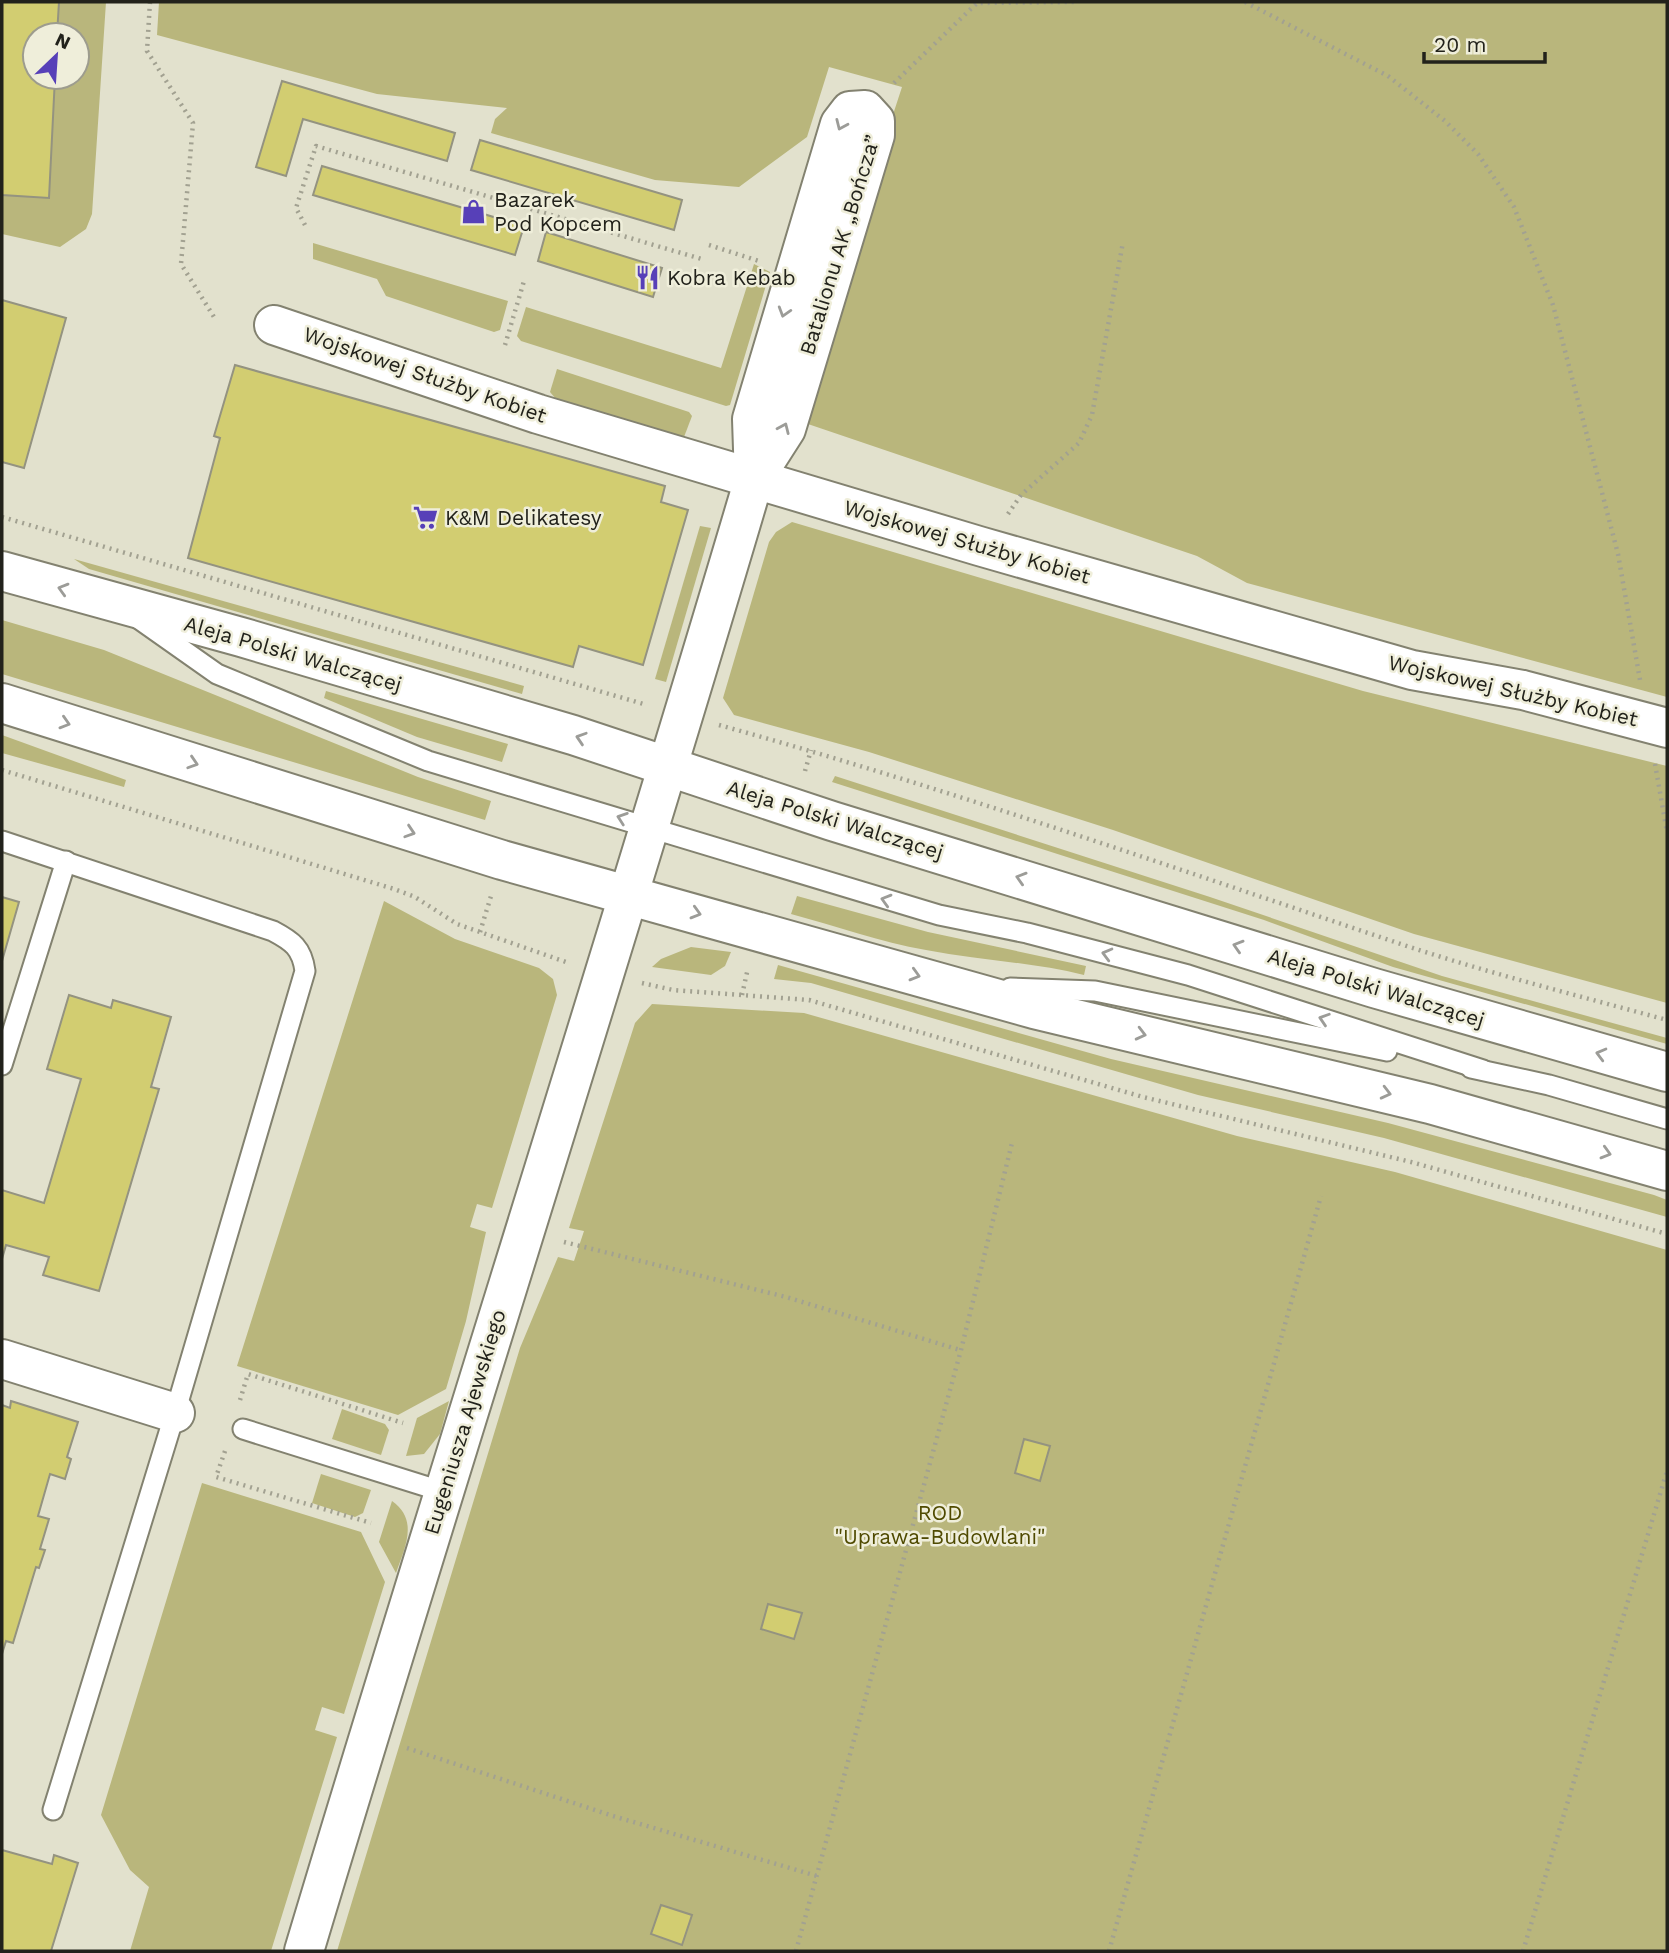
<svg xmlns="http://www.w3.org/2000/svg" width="1669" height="1953" viewBox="0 0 1669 1953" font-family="'Work Sans',sans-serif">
<rect width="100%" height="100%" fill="#e2e1cd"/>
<g fill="#b9b67c">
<polygon points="59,2 106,2 92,214 86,229 60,247 2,234 2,195 48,198 55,77 77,77 77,35 57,35"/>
<polygon points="159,2 1667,2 1667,697 1247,583 1197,556 805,423 868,191 902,87 829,67 807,137 739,187 655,180 491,133 495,119 507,108 377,94 157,35"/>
<polygon points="313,243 508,301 500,330 494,332 386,296 377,279 313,259"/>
<polygon points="754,264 770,272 730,405 726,406 521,341 517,336 526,307 721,368"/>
<polygon points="557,369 689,412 692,416 684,437 556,399 550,392"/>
<polygon points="792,522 1363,691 1667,766 1667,1003 1414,934 1113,830 869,752 734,715 723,698 769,542 776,532"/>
<polygon points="700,526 711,528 666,682 655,679"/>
<polygon points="74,559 524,686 522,694 89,569"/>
<polygon points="2,620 104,650 418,777 491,801 485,820 2,674"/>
<polygon points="326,691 508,744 502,762 417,737 324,698"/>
<polygon points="2,735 126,780 124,787 2,753"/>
<polygon points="835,776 1210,897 1442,976 1667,1038 1667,1044 1393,967 1264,920 832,782"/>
<path d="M797,896L928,932L1086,966L1084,975C1031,962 978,960 926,950C880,942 836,926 791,914Z"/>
<polygon points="384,901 455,939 539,968 553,979 557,995 492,1208 477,1204 470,1227 486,1232 466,1321 446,1389 398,1415 237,1366"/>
<polygon points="691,947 731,952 725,966 711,975 652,967 661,959"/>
<polygon points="778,965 1111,1059 1388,1123 1654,1195 1667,1200 1667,1217 1384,1138 1198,1095 811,983 774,979"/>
<polygon points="652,1004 804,1013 1237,1136 1395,1172 1667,1250 1667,1951 337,1951 520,1348 558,1257 574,1261 584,1231 569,1228 635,1023"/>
<polygon points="449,1401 440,1434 424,1454 406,1456 417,1418"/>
<polygon points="342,1409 385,1424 389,1430 381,1455 332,1439"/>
<polygon points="321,1474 371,1490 363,1513 355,1517 312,1503"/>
<polygon points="202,1483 361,1532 385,1582 344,1714 322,1707 315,1730 337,1737 271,1951 130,1951 149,1887 130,1870 101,1815"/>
<path d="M392,1501C419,1520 405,1547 396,1573L379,1542Z"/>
</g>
<g fill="#d2cd71" stroke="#949380" stroke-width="2">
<polygon points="2,2 59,2 57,35 35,35 35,77 55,77 49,198 2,195"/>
<polygon points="282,81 455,133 447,161 303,119 286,176 256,167"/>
<polygon points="480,140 682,200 674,230 471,170"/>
<polygon points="322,166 524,226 515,255 313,195"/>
<polygon points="546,232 662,268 653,297 538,261"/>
<polygon points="2,300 66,318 24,468 2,462"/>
<polygon points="235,365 665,486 661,502 688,510 643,665 579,646 573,667 188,558 220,438 214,436"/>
<polygon points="2,897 19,902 2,961"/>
<polygon points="69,995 111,1008 113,1000 171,1017 151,1087 159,1089 99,1291 43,1275 49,1257 6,1245 2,1259 2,1190 44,1203 81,1079 47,1069"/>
<polygon points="11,1401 78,1422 67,1457 71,1459 65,1479 50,1474 38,1516 49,1519 40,1549 45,1550 39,1568 36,1567 13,1643 6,1641 2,1654 2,1405 10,1408"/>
<polygon points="1024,1439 1050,1446 1040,1481 1015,1473"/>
<polygon points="768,1604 802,1613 794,1639 761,1629"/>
<polygon points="2,1850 52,1864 54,1855 78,1863 51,1951 2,1951"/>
<polygon points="661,1905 692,1915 682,1945 651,1934"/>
</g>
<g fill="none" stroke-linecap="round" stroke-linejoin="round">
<defs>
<g id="service">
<polyline points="139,619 217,674 428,761 939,915 1027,933 1188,975 1483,1070"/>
<path d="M2,841L273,931C292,941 302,948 305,971L175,1413L53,1810"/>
<polyline points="1010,988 1095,991 1387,1051"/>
<polyline points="2,1065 66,861"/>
<polyline points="1471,1068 1549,1085 1667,1119"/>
<polyline points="243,1429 444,1492"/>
</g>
<g id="minor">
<polyline points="274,325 538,414 979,546 1412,670 1523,690 1667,728"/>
<polyline points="2,1359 175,1413"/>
<path d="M304,1951C451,1460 609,971 754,479L786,429L875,135V121L865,110L850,111L840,124L752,419L754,479"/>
</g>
<g id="secondary">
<polyline points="2,571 241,637 573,735 832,821 1374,988 1667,1072"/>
<polyline points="2,703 502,860 1034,1009 1430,1104 1667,1171"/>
</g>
</defs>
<use href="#service" stroke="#838270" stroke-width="23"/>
<use href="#minor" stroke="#838270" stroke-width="42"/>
<use href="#secondary" stroke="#838270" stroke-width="42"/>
<g stroke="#a2a191" stroke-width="4.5" stroke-dasharray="2 5" stroke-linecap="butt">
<polyline points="150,2 147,51 193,123 181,264 214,317"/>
<polyline points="1245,2 1388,76 1445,121 1478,154 1514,207 1553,305 1618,554 1640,680"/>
<polyline points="894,83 977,3 1077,2"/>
<polyline points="305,225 296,208 316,146 705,260"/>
<polyline points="709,245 759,261"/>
<polyline points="505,345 524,281"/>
<polyline points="1008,514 1021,495 1079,443 1092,415 1123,242"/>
<polyline points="2,517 647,705"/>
<path d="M719,725C943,787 1163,864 1383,938C1476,970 1572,994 1667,1020"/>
<polyline points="1655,764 1667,832"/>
<polyline points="2,770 394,889 415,897 457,924 566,962"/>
<polyline points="805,771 811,750"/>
<polyline points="480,932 491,896"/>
<polyline points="642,983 673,990 809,1000 1143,1097 1411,1162 1667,1234"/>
<polyline points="742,995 748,968"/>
<polyline points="564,1242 786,1297 960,1350"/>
<polyline points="240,1400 248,1374 403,1423"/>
<polyline points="225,1451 216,1477 371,1523"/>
<polyline points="407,1748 613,1816 817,1876"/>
<polyline points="796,1951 961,1350 1012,1143"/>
<polyline points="1109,1951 1321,1196"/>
<polyline points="1523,1951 1667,1471"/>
</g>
<use href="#service" stroke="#fff" stroke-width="19"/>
<use href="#minor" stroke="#fff" stroke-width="38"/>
<use href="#secondary" stroke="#fff" stroke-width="38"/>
</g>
<defs><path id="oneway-chevron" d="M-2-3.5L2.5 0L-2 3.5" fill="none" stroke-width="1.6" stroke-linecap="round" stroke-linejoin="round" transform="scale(1.75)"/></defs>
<g stroke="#9c9c98">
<use href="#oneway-chevron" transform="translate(841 125) rotate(114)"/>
<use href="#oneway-chevron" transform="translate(784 312) rotate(107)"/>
<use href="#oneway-chevron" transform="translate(784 428) rotate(-66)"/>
<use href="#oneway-chevron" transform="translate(63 589) rotate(-164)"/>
<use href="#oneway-chevron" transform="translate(65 723) rotate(17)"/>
<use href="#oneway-chevron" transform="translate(581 738) rotate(-162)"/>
<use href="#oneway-chevron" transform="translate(193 763) rotate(18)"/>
<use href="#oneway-chevron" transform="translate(622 818) rotate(-161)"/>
<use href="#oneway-chevron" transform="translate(410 832) rotate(18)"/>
<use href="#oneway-chevron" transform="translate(1021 878) rotate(-163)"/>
<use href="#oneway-chevron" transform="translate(886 900) rotate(-164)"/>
<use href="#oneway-chevron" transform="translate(696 913) rotate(16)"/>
<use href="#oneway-chevron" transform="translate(1238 946) rotate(-163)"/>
<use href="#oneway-chevron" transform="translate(1107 954) rotate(-165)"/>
<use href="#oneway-chevron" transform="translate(915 975) rotate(16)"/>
<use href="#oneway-chevron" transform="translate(1324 1019) rotate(-162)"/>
<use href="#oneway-chevron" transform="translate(1141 1034) rotate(14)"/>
<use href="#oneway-chevron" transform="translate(1601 1054) rotate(-165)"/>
<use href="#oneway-chevron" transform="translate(1386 1093) rotate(14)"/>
<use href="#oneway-chevron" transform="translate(1606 1153) rotate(16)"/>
</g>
<defs>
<symbol id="shop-bare" viewBox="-9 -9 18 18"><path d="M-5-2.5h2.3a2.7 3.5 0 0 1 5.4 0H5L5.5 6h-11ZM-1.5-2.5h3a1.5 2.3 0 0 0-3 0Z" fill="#5740b8" stroke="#efeeda" stroke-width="2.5" paint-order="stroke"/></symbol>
<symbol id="restaurant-bare" viewBox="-9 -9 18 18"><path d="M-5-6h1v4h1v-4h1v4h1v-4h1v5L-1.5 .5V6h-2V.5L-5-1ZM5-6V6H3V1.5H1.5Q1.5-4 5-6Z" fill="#5740b8" stroke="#efeeda" stroke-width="2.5" paint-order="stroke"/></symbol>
<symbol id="supermarket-bare" viewBox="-9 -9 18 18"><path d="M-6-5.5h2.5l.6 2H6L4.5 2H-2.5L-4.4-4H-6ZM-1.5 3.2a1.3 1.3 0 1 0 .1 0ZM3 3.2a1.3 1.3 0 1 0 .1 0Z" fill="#5740b8" stroke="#efeeda" stroke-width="2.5" paint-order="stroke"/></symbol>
</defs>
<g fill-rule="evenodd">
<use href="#shop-bare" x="456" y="194" width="35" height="35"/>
<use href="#restaurant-bare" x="630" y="260" width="35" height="35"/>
<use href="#supermarket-bare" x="408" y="500" width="35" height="35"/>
</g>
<g text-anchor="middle" stroke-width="5" stroke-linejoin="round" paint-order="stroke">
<g font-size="21" fill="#22221b" stroke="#efeeda" text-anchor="start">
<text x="494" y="207">Bazarek<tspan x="494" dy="24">Pod Kopcem</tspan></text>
<text x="667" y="285">Kobra Kebab</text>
<text x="445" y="525">K&amp;M Delikatesy</text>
</g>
<g font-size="21" fill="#22221b" stroke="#efeeda">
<text transform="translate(840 245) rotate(-73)" y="7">Batalionu AK „Bończa”</text>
<text transform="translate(425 375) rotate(19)" y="7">Wojskowej Służby Kobiet</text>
<text transform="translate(967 542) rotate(16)" y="7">Wojskowej Służby Kobiet</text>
<text transform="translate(293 654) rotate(16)" y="7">Aleja Polski Walczącej</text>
<text transform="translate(1513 691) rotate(13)" y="7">Wojskowej Służby Kobiet</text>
<text transform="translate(835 820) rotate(17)" y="7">Aleja Polski Walczącej</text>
<text transform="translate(1376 988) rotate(17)" y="7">Aleja Polski Walczącej</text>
<text transform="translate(465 1422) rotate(-73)" y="7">Eugeniusza Ajewskiego</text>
</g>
<g font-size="21" fill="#4f4a00" stroke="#efeeda">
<text x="940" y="1520">ROD<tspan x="940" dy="24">"Uprawa-Budowlani"</tspan></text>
</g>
</g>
<rect width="1669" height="1953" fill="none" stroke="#22221b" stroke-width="7"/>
<g transform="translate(56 56) rotate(25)"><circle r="33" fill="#efeeda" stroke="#9d9c8e" stroke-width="2"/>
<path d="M0-5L12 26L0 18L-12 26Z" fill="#5740b8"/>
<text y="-10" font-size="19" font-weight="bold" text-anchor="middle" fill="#22221b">N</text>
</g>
<path d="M1424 52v10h121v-10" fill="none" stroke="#22221b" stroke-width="3.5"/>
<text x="1434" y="52" font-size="21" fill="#22221b" stroke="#efeeda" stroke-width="5" paint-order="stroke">20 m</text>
</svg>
